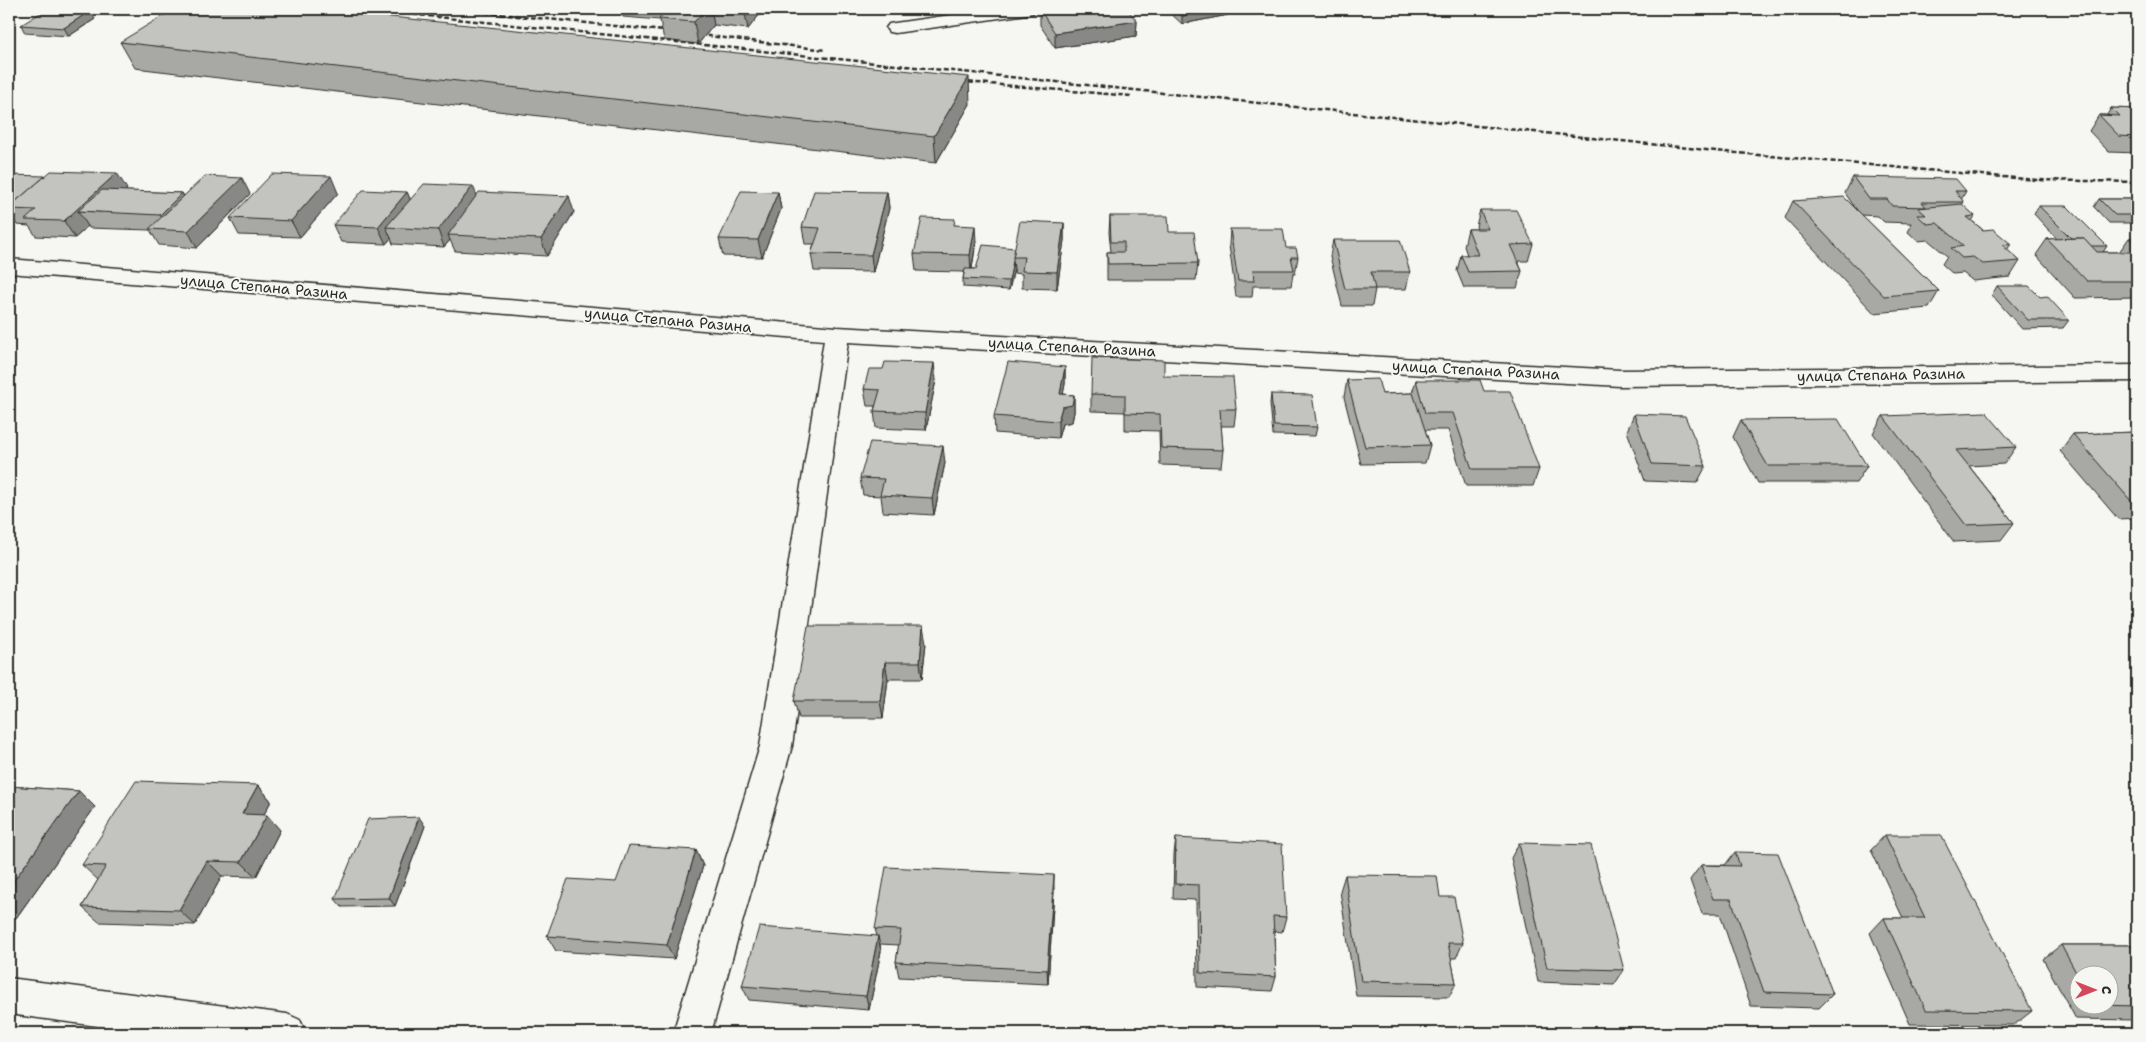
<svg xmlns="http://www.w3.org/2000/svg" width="2146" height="1042" viewBox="0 0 2146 1042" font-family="'Shantell Sans',sans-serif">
<rect width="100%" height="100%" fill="#f6f6f2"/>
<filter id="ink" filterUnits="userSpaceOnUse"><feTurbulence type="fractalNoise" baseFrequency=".02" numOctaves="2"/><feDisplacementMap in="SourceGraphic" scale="10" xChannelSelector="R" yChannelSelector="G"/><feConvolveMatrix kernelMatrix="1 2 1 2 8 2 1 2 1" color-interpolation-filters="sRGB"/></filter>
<g filter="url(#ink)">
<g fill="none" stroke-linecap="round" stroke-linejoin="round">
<defs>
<g id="street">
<polygon points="993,9 1035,9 1033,13 1027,14 895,33 889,32 886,28 889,24 895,23"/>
<polygon points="9,259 837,327 1620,370 2137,365 2137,381 1620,386 848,342 792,746 711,1033 673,1033 760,746 824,340 9,273"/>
<polygon points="9,978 287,1014 300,1020 306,1033 149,1033 9,1014"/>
</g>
</defs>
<use href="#street" stroke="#2b2b2b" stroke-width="3"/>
<use href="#street" fill="#f6f6f2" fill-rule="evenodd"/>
<g stroke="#2b2b2b" stroke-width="2.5" stroke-dasharray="5 2.5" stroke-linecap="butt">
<polyline points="361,9 1726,152 2037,180 2137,182"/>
<polyline points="448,9 675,32"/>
<polyline points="692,34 826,50"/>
<polyline points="954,81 1131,96"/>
</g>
</g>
<g fill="#a8a8a5" stroke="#2b2b2b" fill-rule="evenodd">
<polygon points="69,9 98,9 94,11 69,10"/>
<polygon points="582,9 597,9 595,10"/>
<polygon points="621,9 764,9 748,29 714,25 698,44 664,40 660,20 623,17"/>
<polygon points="1168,9 1228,9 1228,15 1182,24 1167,10"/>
<polygon points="1040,10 1137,21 1136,36 1055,48 1040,25"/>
<polygon points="95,19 69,36 25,33 21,25"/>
<polygon points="120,42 970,104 936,163 135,68"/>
<polygon points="2111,108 2137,109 2137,153 2109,152 2089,131 2099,115 2107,115"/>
<polygon points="9,175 127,189 125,191 182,193 184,196 250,194 197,248 159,245 150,230 89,228 88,226 75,238 36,236 29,226 17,225 12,217 9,217"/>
<polygon points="1853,177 1966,191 1961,200 1964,202 1962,205 1975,216 1972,221 1983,230 2011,244 2007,250 2020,261 2010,277 1973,281 1963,273 1953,274 1942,264 1947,256 1928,240 1918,241 1908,232 1911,226 1910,225 1911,223 1884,222 1878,216 1862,215 1939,291 1929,308 1874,313 1785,218 1793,201 1858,212 1845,193"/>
<polygon points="407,192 410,199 477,196 574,212 547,256 455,251 450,240 444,247 393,244 391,238 386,244 341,242 333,225"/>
<polygon points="778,192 781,209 762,257 723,256 719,239"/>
<polygon points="887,192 889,208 873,272 814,271 811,254 814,244 805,244 802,227"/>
<polygon points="338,193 300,237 239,235 230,218"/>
<polygon points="2099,199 2137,199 2137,229 2131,223 2109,223 2094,207"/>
<polygon points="2039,206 2107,246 2103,252 2119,252 2129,238 2137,238 2137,297 2075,298 2036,255 2047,239 2057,239 2034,214"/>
<polygon points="1480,210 1533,244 1528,261 1518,261 1522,271 1517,288 1464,288 1457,271 1461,255 1467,255 1464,246 1468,229 1477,229 1476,226"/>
<polygon points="1110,216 1169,232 1198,263 1196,280 1107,280 1107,252 1111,252 1109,232"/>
<polygon points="1064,223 1064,240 1057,289 1022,288 1022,274 1014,273 1014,269 1009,290 963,287 963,279 964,272 916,271 914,254 956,225 976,242 972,269 976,269 1015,248"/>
<polygon points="1230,229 1298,257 1295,274 1293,274 1291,286 1253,286 1252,297 1236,297 1229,245"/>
<polygon points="1333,240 1410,272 1406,289 1375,289 1372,306 1342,306 1330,256"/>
<polygon points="1997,286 2040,297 2069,320 2063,328 2022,329 1992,295"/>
<polygon points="1065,367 1065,384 1063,394 1074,395 1074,412 1072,422 1062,424 1058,438 995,433 994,416"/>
<polygon points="1164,376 1236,409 1234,426 1221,426 1223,450 1221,467 1160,465 1159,431 1125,430 1125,412 1091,411 1091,394"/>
<polygon points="936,380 926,430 876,428 874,411 875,406 867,406 864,389"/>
<polygon points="1347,380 1382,394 1412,393 1416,380 1484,391 1539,469 1533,486 1466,486 1448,430 1425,430 1430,445 1425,463 1361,464 1344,397"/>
<polygon points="1271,394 1317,427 1315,436 1273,435 1270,403"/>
<polygon points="1634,414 1706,466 1697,483 1645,481 1627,431"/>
<polygon points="1883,416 2016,447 2004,464 1969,466 2014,523 2001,540 1954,542 1873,433"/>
<polygon points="1741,420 1867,466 1856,483 1758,483 1733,437"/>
<polygon points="2137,432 2137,518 2118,519 2060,451 2073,434"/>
<polygon points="945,463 934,515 883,512 881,496 863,495 860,478"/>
<polygon points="926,643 922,679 888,679 883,718 799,718 794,701"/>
<polygon points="258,785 271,801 264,814 280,830 256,877 222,876 195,925 99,922 82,907 98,880 82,865"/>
<polygon points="9,786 79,791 95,807 16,918 9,918"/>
<polygon points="425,826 395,906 342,907 335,899"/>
<polygon points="1885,835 2032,1011 2014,1025 1910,1024 1870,933 1884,918 1903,918 1871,850"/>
<polygon points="1176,838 1286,917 1282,932 1274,931 1276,977 1272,991 1197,987 1196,900 1173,899 1174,854"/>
<polygon points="1519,843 1624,970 1614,985 1538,982 1511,858"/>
<polygon points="696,850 703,866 674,959 556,951 547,936 616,882"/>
<polygon points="1735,852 1833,994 1819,1008 1751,1006 1720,914 1702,914 1690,880 1701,865 1725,865"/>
<polygon points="1345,875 1440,897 1463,943 1456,958 1451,958 1456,983 1449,997 1356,996 1340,891"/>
<polygon points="1054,891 1048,984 899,977 896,962 899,945 880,944 881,951 869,1010 749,1000 742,986 877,936 875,929"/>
<path d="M2061,945H2137V1020L2076,1019L2043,959ZM2078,974L2108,1004H2078Z"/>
</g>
<g fill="#888886" stroke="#2b2b2b">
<polygon points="706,9 711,9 714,25 698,44 694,22"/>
<polygon points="744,9 764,9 748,29"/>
<polygon points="1221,9 1228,9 1228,15 1182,24 1182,16"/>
<polygon points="90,11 95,19 69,36 64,28"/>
<polygon points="1137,21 1136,36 1055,48 1055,33"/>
<polygon points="969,77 970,104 936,163 934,136"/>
<polygon points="117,173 127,189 102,212 78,211 88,226 75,238 64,221"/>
<polygon points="331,176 338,193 300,237 291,221"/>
<polygon points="242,178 250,194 197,248 188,231"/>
<polygon points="473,186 480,203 448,235 450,240 444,247 438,230"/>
<polygon points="407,192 414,208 386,227 391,238 386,244 378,227"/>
<polygon points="778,192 781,209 762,257 758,240"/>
<polygon points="887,192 889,208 873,272 871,255"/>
<polygon points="182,193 191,210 169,230 160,215"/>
<polygon points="569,196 574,212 547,256 541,239"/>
<polygon points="1064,223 1064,240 1057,289 1057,272"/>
<polygon points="975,226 976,242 971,272 970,255"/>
<polygon points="1013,261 1014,269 1009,290 1009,281"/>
<polygon points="934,363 936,380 926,430 925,413"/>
<polygon points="1065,367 1065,384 1060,411 1060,394"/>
<polygon points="1074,395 1074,412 1072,422 1062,424 1058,438 1058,421 1062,407"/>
<polygon points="943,446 945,463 934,515 932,498"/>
<polygon points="923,626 926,643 922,679 920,662"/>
<polygon points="885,662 888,679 883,718 880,701"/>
<polygon points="258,785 271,801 256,830 242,814"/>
<polygon points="79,791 95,807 16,918 9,912 9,887"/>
<polygon points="267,815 280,830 256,877 241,862"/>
<polygon points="419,817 425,826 395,906 389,898"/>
<polygon points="696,850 703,866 674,959 667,945"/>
<polygon points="207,861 222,876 195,925 179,910"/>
<polygon points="1054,875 1054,891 1048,984 1047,970"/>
<polygon points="878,936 881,951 869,1010 866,996"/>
</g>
<g fill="#c3c3c0" stroke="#2b2b2b">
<polygon points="47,9 52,9 90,11 64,28 21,25"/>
<polygon points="174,9 314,9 969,77 934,136 120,42"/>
<polygon points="669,9 706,9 694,22 659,19"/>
<polygon points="1050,9 1127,9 1137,21 1055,33 1040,10"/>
<polygon points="1174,9 1221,9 1182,16"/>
<polygon points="2111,108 2137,109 2137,137 2119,136 2099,115 2119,116"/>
<polygon points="51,171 117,173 64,221 25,220 36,210 9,209 9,207"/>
<polygon points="272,174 331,176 291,221 230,218"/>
<polygon points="9,175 45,176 9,207"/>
<polygon points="205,176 242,178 188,231 149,229"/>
<polygon points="1853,177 1956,179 1966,191 1955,191 1964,202 1922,202 1926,207 1892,206 1887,199 1869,199"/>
<polygon points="424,184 473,186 438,230 386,227"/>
<polygon points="102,190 182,193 160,215 78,211"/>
<polygon points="363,190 407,192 378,227 333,225"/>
<polygon points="741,191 778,192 758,240 719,239"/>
<polygon points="814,191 887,192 871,255 811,254 820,228 802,227"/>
<polygon points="479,192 569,196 541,239 448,235"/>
<polygon points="1844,197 1939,291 1884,296 1793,201"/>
<polygon points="2099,199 2137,199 2137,215 2115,215"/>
<polygon points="1962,204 1975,216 1967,217 1983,230 1993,229 2011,244 2002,245 2020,261 1983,264 1973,257 1962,258 1951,248 1964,246 1937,223 1927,224 1917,215 1926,215 1918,208"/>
<polygon points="2039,206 2067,206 2107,246 2091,246 2084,238 2071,238"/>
<polygon points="1480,210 1516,210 1533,244 1510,245 1522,271 1468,272 1461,255 1478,255 1468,229 1488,229"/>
<polygon points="1110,216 1168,216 1169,232 1194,232 1198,263 1108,264 1107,252 1124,252 1124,242 1111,242"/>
<polygon points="922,218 955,219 954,225 975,226 970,255 914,254"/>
<polygon points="1020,221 1064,223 1057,272 1022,271 1024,257 1013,257"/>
<polygon points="1230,229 1283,229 1286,248 1296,248 1298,257 1291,257 1294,270 1253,270 1254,281 1238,281"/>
<polygon points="2084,238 2097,252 2137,252 2137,281 2087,281 2047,239"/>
<polygon points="2129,238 2137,238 2137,247"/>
<polygon points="1333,240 1400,240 1410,272 1371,272 1375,289 1345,289"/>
<polygon points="983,245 1015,248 1013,257 1013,261 1009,281 963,279 965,269 976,269"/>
<polygon points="1997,286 2029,286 2040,297 2047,296 2069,320 2028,320"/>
<polygon points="1092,358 1164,360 1164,376 1233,377 1236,409 1220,409 1223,450 1161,448 1160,414 1125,413 1125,395 1091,394"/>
<polygon points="885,362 934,363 925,413 874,411 880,390 864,389 869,369 883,369"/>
<polygon points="1008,362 1065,367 1060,394 1074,395 1072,405 1062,407 1058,421 994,416"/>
<polygon points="1378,379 1382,394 1413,393 1430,445 1365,447 1347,380"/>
<polygon points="1416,380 1480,380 1484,391 1510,391 1539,469 1472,469 1453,413 1425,413"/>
<polygon points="1271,394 1312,395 1317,427 1274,426"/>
<polygon points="1986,412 2016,447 1956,450 2014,523 1966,525 1883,416"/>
<polygon points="1634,414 1685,416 1706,466 1652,464"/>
<polygon points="1838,419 1867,466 1768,466 1741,420"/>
<polygon points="2137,432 2137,501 2132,502 2073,434"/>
<polygon points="870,442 943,446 932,498 880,495 884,479 860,478"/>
<polygon points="808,626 923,626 920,662 885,662 880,701 794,701"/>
<polygon points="136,781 258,785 242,814 267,815 241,862 207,861 179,910 82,907 106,866 82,865"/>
<polygon points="9,786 79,791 9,887"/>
<polygon points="419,817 389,898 335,899 368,819"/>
<polygon points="1885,835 1941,835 2032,1011 1926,1010 1884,918 1925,918"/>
<polygon points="1176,838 1282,844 1286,917 1273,916 1276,977 1200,973 1199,885 1175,884"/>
<polygon points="1519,843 1591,845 1624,970 1547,968"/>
<polygon points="629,846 696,850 667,945 547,936 568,879 616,882"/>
<polygon points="1735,852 1778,853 1833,994 1764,992 1731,899 1713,899 1701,865 1740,866"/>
<polygon points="886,867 1054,875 1047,970 896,962 901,930 875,929"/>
<polygon points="1345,875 1437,876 1440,897 1454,897 1463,943 1448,943 1456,983 1361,981"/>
<polygon points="759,927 878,936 866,996 742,986"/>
<polygon points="2061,945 2137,945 2137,1006 2095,1005 2095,1004 2108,1004 2108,974 2078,974 2078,976"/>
</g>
</g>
<g text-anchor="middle" stroke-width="4" stroke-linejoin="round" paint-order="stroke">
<g font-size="15" fill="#2b2b2b" stroke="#f6f6f2">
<text transform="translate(264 287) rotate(5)" y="5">улица Степана Разина</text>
<text transform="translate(668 320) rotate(5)" y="5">улица Степана Разина</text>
<text transform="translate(1072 347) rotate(3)" y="5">улица Степана Разина</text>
<text transform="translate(1476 370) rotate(3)" y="5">улица Степана Разина</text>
<text transform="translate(1881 375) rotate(-1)" y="5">улица Степана Разина</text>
</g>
</g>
<rect width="2146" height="1042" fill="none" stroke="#f6f6f2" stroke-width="30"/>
<rect x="15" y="15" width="2116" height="1012" fill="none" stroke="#2b2b2b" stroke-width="2" filter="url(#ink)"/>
<g transform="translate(2094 990) rotate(90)"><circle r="24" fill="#f6f6f2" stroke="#a5a5a2"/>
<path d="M0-4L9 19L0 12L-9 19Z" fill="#d1495b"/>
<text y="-8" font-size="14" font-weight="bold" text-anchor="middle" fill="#2b2b2b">С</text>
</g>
</svg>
